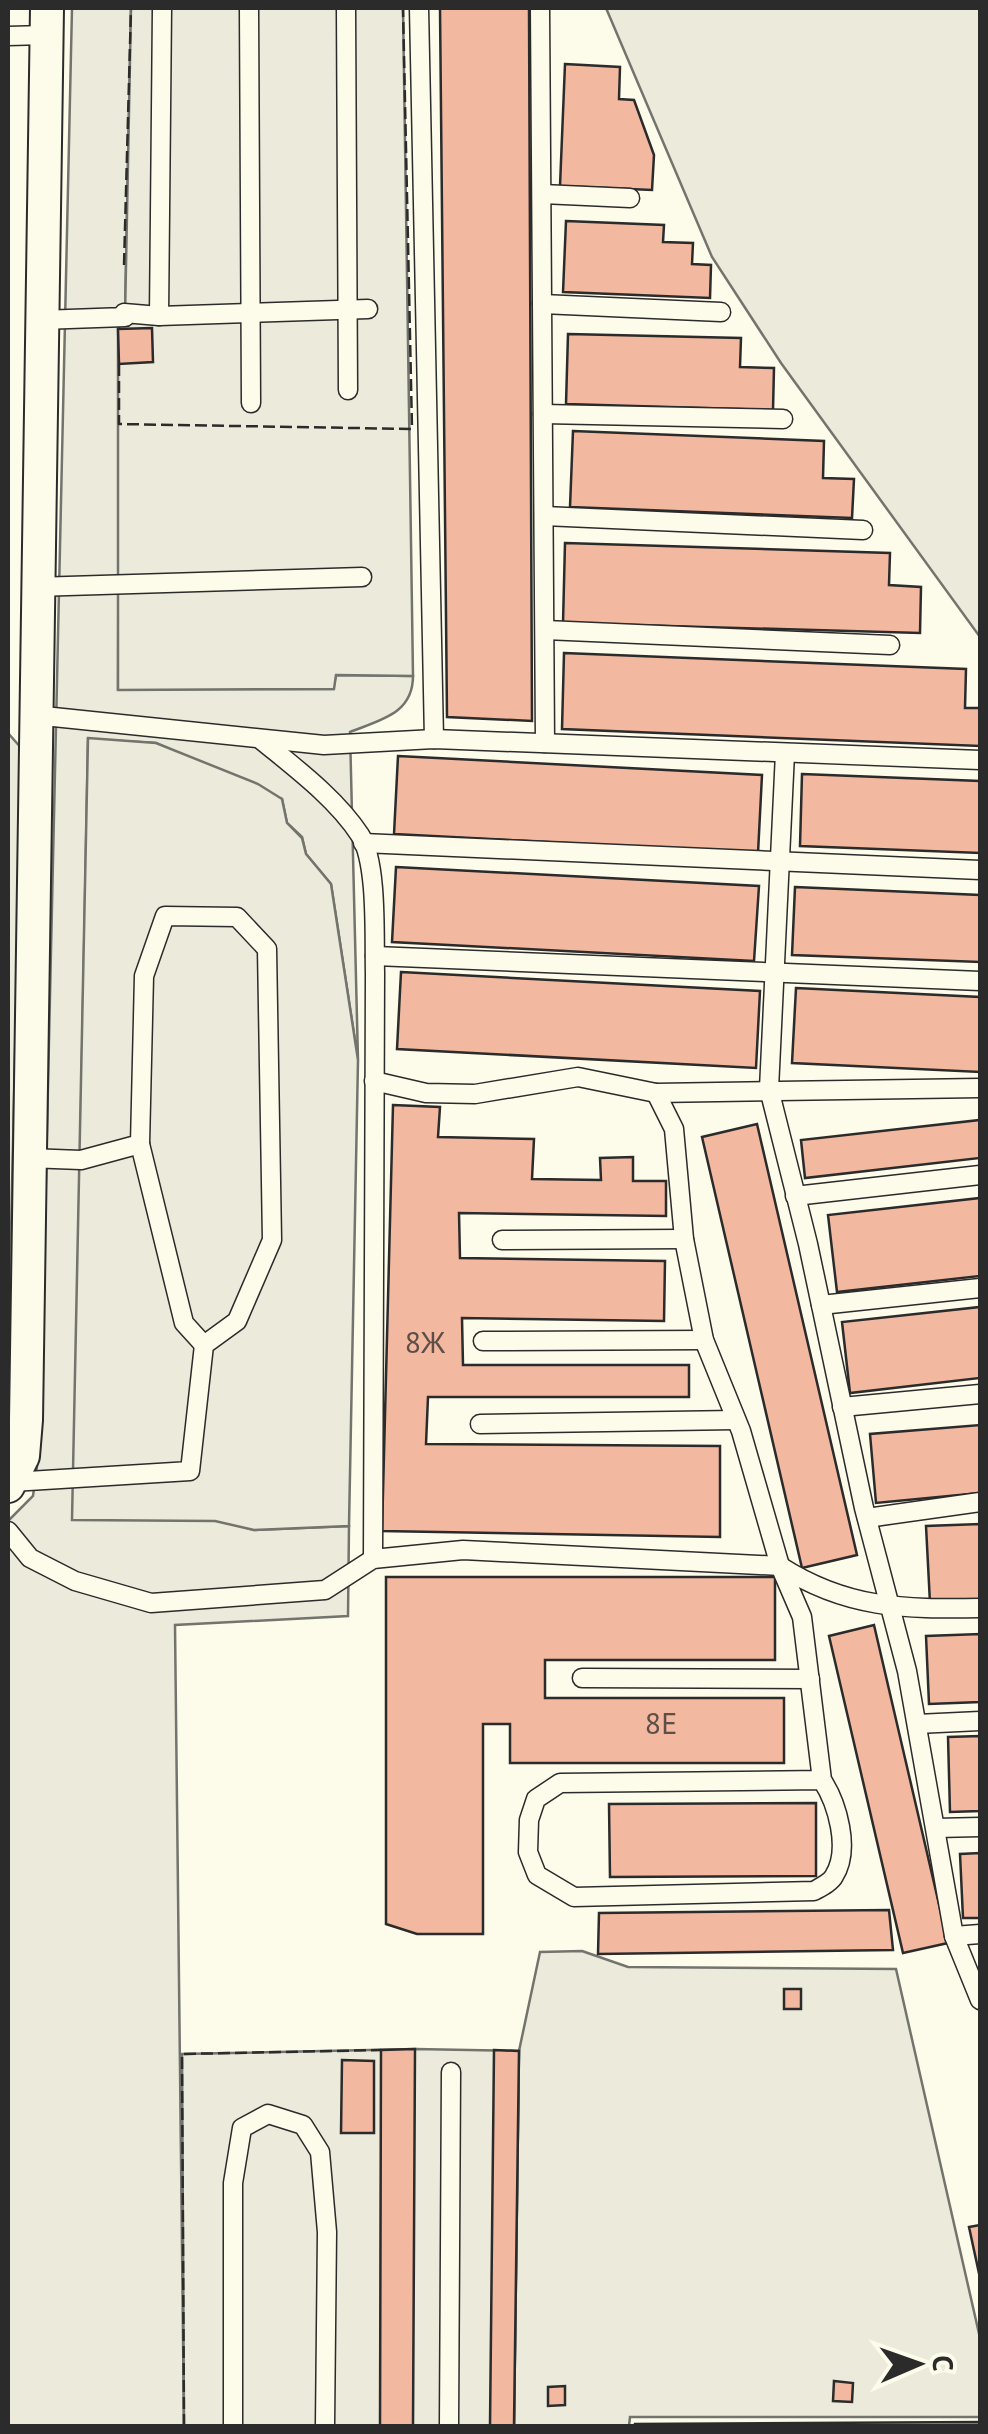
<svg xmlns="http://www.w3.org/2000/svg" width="988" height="2434" viewBox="0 0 988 2434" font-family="'PT Sans',sans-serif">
<rect width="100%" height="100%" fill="#fdfbea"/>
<g fill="#ecebdb" stroke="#74746e" stroke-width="2.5">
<path d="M72,8H131L125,317L119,364L118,689H333L336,675L413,676C413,714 380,720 350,732L358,1060L331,884L306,854L302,837L287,823L282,799L156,743L88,739L74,1479L254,1530L349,1526L348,1616L175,1625L184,2426H8V1521L33,1496L40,1444Z"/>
<polygon points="606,8 980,8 980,637 781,363 712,257"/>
<polygon points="8,733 22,749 8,1364"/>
<polygon points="582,1951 628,1967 896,1969 980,2338 980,2417 630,2417 629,2426 514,2426 519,2051 540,1952"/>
</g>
<g fill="#eceadb" stroke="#74746e" stroke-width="2.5">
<polygon points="131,8 403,8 413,676 336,675 334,689 118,690 118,329 125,317"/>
<polygon points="88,738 156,743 258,784 282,799 287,823 302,838 306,854 331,884 358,1060 349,1526 254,1530 215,1521 72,1520"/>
<polygon points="415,2049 519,2051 514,2426 184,2426 182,2054"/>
</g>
<g fill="#f2b8a0" stroke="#2b2b2b" stroke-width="2.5">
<polygon points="440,8 529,8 532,721 447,717"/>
<polygon points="565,64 620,67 619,99 634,100 654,155 652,190 560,186"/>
<polygon points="566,221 664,225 663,242 693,243 692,264 711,265 710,298 563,292"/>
<polygon points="152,328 153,362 119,364 118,329"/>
<polygon points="568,334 741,338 740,367 774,368 773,410 566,404"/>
<polygon points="573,431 824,441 823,478 854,479 852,518 570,507"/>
<polygon points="565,543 890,553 889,585 921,587 920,633 563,623"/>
<polygon points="564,653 966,669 965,708 980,708 980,746 562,729"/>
<polygon points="398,756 762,775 758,853 394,834"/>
<polygon points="802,774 980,781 980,853 800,846"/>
<polygon points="396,867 759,886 754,961 392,942"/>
<polygon points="795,887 980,895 980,962 792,955"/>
<polygon points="401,972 760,991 756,1068 397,1049"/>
<polygon points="796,988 980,997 980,1072 792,1063"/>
<polygon points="393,1105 440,1107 438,1137 534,1139 532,1179 601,1180 600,1158 633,1157 633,1181 666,1181 666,1216 459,1213 460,1258 665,1261 664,1321 462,1318 463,1365 689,1365 689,1397 428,1397 426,1444 720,1446 720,1537 382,1531"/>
<polygon points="980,1120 980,1158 805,1178 801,1140"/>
<polygon points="757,1124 857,1555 802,1568 702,1137"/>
<polygon points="980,1198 980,1276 837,1292 828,1215"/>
<polygon points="980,1307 980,1378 850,1393 842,1322"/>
<polygon points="980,1425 980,1493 876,1503 870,1434"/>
<polygon points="980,1524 980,1601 930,1603 926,1526"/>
<polygon points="386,1577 775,1577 775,1660 545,1660 545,1698 784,1698 784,1763 510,1763 510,1724 483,1724 483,1934 417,1934 386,1924"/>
<polygon points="874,1625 948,1943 903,1953 829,1636"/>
<polygon points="980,1634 980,1702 929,1704 926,1636"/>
<polygon points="980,1736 980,1811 950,1812 948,1737"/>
<polygon points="816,1803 816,1876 610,1877 609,1804"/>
<polygon points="980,1853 980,1918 963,1918 960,1854"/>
<polygon points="889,1910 893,1950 598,1954 599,1913"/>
<rect x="784" y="1989" width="17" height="20"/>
<polygon points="415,2049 413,2426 380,2426 381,2050"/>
<polygon points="494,2050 519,2051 514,2426 490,2426"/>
<polygon points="342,2060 374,2061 374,2133 341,2133"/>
<polygon points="980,2225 980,2278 969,2227"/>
<polygon points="834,2381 853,2383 852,2402 833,2401"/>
<polygon points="565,2386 565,2405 548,2406 548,2387"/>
<polygon points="980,2422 980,2426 635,2426 635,2424"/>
</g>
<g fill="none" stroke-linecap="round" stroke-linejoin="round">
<defs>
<g id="service">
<polyline points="249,8 251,403"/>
<polyline points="346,8 348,390"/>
<polyline points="419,8 434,739"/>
<polyline points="540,8 545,743"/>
<polyline points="8,36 46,35"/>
<polyline points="542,194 630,198"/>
<polyline points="542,304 721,312"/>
<polyline points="159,316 162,8"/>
<polyline points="41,320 125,317 124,313 159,316 368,309"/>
<polyline points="543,414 783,419"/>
<polyline points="544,516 863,530"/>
<polyline points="35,587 362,577"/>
<polyline points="545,630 890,645"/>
<polyline points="34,715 324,745 434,739 980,760"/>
<path d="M260,739C294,767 336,798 360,835C378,863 374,939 375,973L373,1559"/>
<polyline points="785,753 769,1089 808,1244 864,1508 907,1671 954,1936 980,2000"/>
<polyline points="363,843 980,870"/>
<polyline points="375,956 980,981"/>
<polyline points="374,1081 426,1093 475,1094 578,1077 656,1093 980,1088"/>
<path d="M656,1093L674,1129L684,1239L704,1340L741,1431L780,1566L802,1617L822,1780C837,1803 851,1849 834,1876C831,1882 821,1887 814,1891L574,1897L537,1875L528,1852L529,1820L536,1799L560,1783L822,1780"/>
<polyline points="140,1144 184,1323 204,1345"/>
<polyline points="795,1196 980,1175"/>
<polyline points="502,1240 684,1239"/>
<polyline points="821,1305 980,1288"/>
<polyline points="483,1341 704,1340"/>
<polyline points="842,1407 980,1394"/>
<polyline points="480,1424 735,1420"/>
<polyline points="12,1482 190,1471 204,1345 237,1321 272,1240 267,949 237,917 165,916 144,976 140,1144 81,1160 28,1158"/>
<polyline points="867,1518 980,1502"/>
<path d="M8,1531L30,1558L75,1581L151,1603L325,1590L373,1559L463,1550L780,1566C847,1609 904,1609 980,1608"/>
<polyline points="582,1678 810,1679"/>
<polyline points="917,1724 980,1721"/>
<polyline points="936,1828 980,1827"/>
<polyline points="954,1936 980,1934"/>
<polyline points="233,2426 233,2183 242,2128 268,2114 303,2125 320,2152 327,2232 325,2426"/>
<polyline points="449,2426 451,2072"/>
</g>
<polyline id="minor" points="8,1486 23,1456 26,1420 47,8"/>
</defs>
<use href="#service" stroke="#2b2b2b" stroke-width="21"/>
<use href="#minor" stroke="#2b2b2b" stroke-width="36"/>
<use href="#service" stroke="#fdfbea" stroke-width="18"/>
<use href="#minor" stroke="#fdfbea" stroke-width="32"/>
<g stroke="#2b2b2b" stroke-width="2.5" stroke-dasharray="12 5" stroke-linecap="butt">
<polyline points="124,265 131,8"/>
<polyline points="119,364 119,424 412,429 403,8"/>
<polyline points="184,2426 182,2054 381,2050"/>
</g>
</g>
<g text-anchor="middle" stroke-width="8" stroke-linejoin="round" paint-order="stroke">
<g font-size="30" fill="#5d4e48">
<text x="425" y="1353">8Ж</text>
<text x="661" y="1734">8Е</text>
</g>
</g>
<rect width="988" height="2434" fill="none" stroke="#2b2b2b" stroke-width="20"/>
<g transform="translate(918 2364) rotate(88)" stroke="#fdfbea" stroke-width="8" paint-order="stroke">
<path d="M0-8L18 38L0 25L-18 38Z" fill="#2b2b2b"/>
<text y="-15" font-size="28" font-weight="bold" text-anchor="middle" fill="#2b2b2b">С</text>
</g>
</svg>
